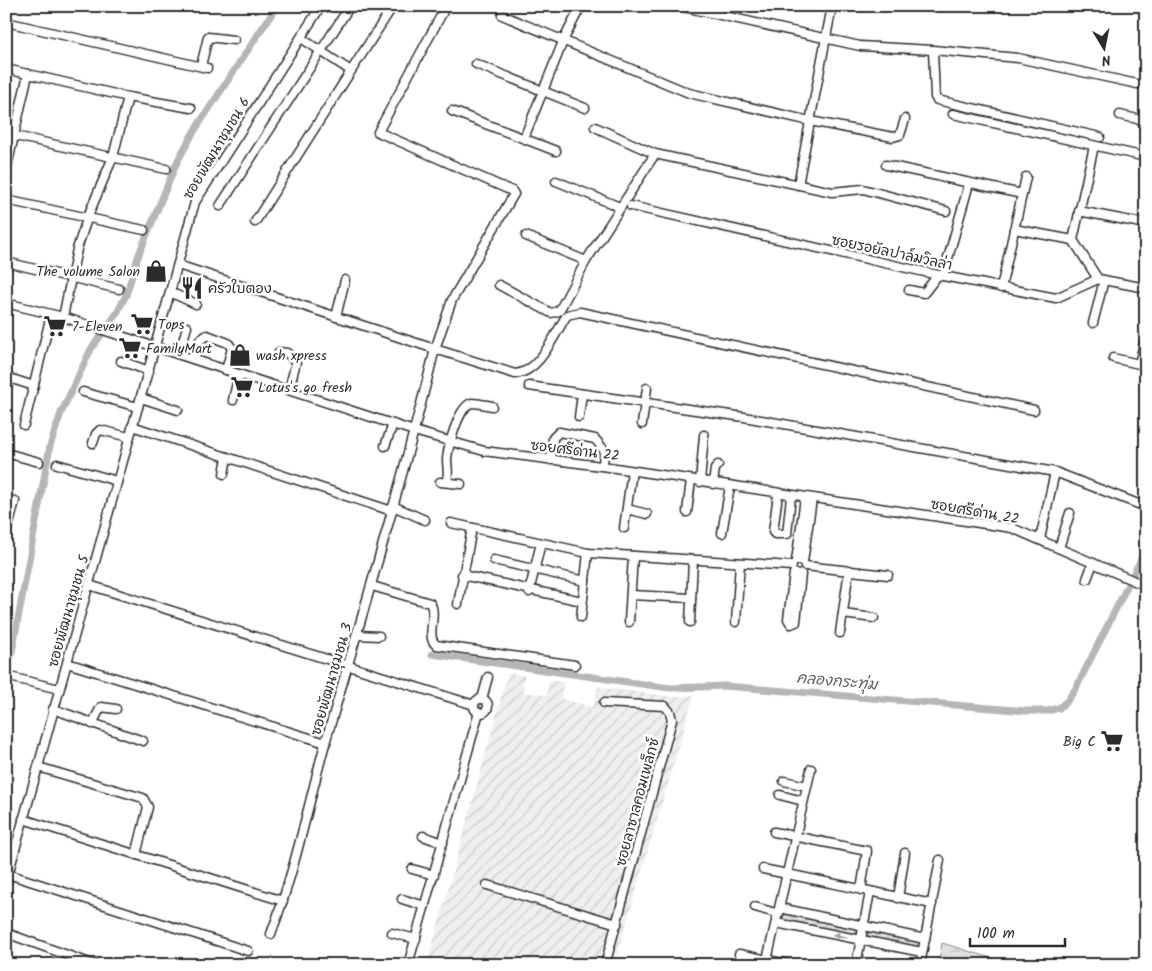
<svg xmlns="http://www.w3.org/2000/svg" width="1152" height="971" viewBox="0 0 1152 971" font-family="Kalam,'Playpen Sans Thai',sans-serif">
<defs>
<pattern id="industrial-furrows" width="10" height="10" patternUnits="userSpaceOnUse" patternTransform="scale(1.25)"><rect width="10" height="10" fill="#efefef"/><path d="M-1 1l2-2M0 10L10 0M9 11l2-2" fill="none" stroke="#cdcdcd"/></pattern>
<pattern id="wetland-marsh" width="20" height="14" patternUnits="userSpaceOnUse" patternTransform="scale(1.25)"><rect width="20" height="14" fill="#e0e0e0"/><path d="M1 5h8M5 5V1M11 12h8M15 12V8" fill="none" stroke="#c0c0c0"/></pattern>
<pattern id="garden-furrows" width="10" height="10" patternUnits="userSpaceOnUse" patternTransform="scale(1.25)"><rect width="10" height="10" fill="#e0e0e0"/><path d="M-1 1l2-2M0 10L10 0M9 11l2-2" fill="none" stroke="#c0c0c0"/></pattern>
</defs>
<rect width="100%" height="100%" fill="#fff"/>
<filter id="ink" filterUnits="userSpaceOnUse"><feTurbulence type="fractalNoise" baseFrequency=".02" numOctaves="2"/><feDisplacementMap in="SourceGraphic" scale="10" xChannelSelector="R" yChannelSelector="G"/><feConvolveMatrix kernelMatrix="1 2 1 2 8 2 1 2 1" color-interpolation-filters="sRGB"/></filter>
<g filter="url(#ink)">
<polygon fill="url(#industrial-furrows)" points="508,673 524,675 523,692 546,695 550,680 563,682 561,699 593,707 598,687 674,697 694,695 614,965 427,965"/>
<polygon fill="url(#wetland-marsh)" stroke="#868686" points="942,943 1014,965 938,965"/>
<g fill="url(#garden-furrows)" stroke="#868686">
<polygon points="782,912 858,927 856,937 780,922"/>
<polygon points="869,930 922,941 920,949 868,938"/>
</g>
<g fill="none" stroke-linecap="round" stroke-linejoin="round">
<g stroke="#b6b6b6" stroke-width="7">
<polyline points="432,654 670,688 725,686 1027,711 1047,711 1059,708 1067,701 1076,688 1146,549"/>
<polyline points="6,684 50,446 61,413 91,349 117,313 126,295 139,254 177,162 193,133 277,6"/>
</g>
<defs>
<g id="minor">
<polyline points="679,6 860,46 933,50 1018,58 1137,84"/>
<polyline points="502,15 689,93 810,121 893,137 900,135 905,119"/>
<polyline points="6,22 207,68"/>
<polyline points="301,38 351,71 393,6"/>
<polyline points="933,50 935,97 937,100 1100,137"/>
<polyline points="476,64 585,108"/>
<polyline points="201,66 208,37 234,40"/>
<polyline points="6,69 128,97 191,108"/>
<polyline points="452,111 556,151"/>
<polyline points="953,114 1146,157"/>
<polyline points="1120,115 1146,121"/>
<polyline points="595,127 655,154 832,192 863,189 946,211"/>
<polyline points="6,134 166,169"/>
<polyline points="524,138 564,39 581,6"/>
<polyline points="1094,146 1073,240 1098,279"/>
<polyline points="886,165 1022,194"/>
<polyline points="6,171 28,74"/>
<polyline points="556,181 620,207"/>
<polyline points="798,185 832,6"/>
<polyline points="6,200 144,230"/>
<polyline points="220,206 350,6"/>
<polyline points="631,206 938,275 1056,298 1098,279 1146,288"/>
<polyline points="1079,211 1146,224"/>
<polyline points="255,222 351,71"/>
<polyline points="1014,229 1073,240"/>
<polyline points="526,236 586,261"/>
<polyline points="6,262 119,289"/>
<polyline points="178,265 435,349 452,300 514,194 512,191 378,132 446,6"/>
<polyline points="943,276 969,184"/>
<polyline points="499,285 551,313 559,311 586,261 655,154"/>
<polyline points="1001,288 1026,177"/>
<polyline points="909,290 924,293 938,275"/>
<polyline points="170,292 196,304"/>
<polyline points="6,303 63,317 414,431 484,451 609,467 1012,528 1146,586"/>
<polyline points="63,317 77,249 88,216 113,157 128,97"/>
<polyline points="336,317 345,280"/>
<polyline points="1093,323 1104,280"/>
<polyline points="279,352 287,353 296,362 289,390"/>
<polyline points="179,354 187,327"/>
<polyline points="1113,358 1139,364 1146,335"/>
<polyline points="194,359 200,340 207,335 228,343 232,348 226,370"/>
<polyline points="121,361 149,371"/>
<polyline points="6,377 34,386"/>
<polyline points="529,386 744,417 1055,472 1146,507"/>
<polyline points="83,392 138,407"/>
<polyline points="141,398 178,410"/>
<polyline points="233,400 239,374"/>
<polyline points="579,417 582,394"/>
<polyline points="642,424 647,388"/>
<polyline points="24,425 51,315"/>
<polyline points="132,426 392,511"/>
<polyline points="93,443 96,434 100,430 129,437"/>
<polyline points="385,446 393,424"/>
<polyline points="6,453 39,462"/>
<polyline points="551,460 553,438 559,432 595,439 604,450 603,466"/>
<polyline points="57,464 117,481"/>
<polyline points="224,474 227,457"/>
<polyline points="440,482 461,484"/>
<path d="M447,482C449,473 447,467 447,459C448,447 459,405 472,403C478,403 486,405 492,406"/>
<polyline points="700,482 704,435"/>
<polyline points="713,484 715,469 718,465"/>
<polyline points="778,494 773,532 775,534 787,534 791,496"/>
<polyline points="6,499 15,501 6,535"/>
<polyline points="393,506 425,520"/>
<polyline points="627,509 647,514"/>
<polyline points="687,512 691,480"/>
<polyline points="451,523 588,553 792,566"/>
<polyline points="624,528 632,471"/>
<polyline points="722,533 730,486"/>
<polyline points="1040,539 1055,472"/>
<polyline points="1059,548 1070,513"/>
<polyline points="494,560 585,581"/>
<polyline points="796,561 805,498"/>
<polyline points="803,562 812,499"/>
<polyline points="805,566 888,575"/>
<polyline points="794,573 788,619 791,624 796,622 801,574"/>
<polyline points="462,575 582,601"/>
<polyline points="1087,579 1093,563"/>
<polyline points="89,585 474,705"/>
<path d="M372,586L430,603C438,615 425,636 436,645L575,665"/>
<polyline points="529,592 541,543"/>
<polyline points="631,595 691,598"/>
<polyline points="458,604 472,528"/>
<polyline points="843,614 874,618"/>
<polyline points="581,617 588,553"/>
<polyline points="629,622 633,556"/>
<polyline points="690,622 693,560"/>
<polyline points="736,622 740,563"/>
<polyline points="840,633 849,570"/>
<polyline points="356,635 379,636"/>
<polyline points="67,663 326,743"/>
<polyline points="6,676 59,689"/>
<polyline points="482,699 488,677"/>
<circle cx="481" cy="706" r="7"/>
<polyline points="604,703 665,706 670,712 672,720 605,965"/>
<polyline points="53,709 143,741"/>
<polyline points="92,724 101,707 116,709"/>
<polyline points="38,767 143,798 148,807 136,855"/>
<polyline points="784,781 807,786"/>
<polyline points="780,795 803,801"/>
<polyline points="23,819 283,901"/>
<polyline points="774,832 867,851 861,890"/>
<polyline points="423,836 443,843"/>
<polyline points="412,869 434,875"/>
<polyline points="763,869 932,904"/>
<polyline points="8,874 248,951"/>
<polyline points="6,882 195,202 321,6"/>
<polyline points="487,885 617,924"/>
<polyline points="898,898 905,853"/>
<polyline points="402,899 425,906"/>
<polyline points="755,907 779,914"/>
<polyline points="780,908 925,939"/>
<polyline points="776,923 922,952"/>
<polyline points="6,933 95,965"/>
<polyline points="392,933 416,939"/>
<path d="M271,934C295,871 308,805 326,740C364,610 402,481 435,349L515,374C540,372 554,335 567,315L580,312L1034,410"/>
<polyline points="739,954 792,965"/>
<polyline points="767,960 811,769"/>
<polyline points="408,965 479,712"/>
<polyline points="856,965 870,892"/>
<polyline points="920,965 940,860"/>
</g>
</defs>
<use href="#minor" stroke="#2b2b2b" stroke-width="11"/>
<use href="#minor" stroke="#fff" stroke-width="8"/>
</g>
<defs><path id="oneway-solid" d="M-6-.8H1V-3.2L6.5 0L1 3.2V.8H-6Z" transform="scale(1.25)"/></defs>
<use fill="#a0a0a0" href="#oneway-solid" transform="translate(840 936) rotate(-169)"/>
</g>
<defs>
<symbol id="shop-bare" viewBox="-9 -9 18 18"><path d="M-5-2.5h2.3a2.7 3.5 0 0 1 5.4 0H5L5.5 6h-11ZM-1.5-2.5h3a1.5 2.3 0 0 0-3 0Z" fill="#2b2b2b" stroke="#fff" stroke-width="2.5" paint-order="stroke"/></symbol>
<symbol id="restaurant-bare" viewBox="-9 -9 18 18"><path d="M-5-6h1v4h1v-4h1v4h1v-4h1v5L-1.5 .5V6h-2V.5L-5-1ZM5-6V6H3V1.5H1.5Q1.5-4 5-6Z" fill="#2b2b2b" stroke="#fff" stroke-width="2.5" paint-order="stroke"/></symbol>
<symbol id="supermarket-bare" viewBox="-9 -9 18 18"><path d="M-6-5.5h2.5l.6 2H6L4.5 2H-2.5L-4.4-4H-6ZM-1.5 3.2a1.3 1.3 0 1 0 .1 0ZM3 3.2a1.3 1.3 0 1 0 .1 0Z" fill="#2b2b2b" stroke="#fff" stroke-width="2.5" paint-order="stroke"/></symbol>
</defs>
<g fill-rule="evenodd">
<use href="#shop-bare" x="140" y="255" width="32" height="32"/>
<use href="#restaurant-bare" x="176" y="272" width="32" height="32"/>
<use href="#supermarket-bare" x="126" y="308" width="32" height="32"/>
<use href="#supermarket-bare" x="39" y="310" width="32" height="32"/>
<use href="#supermarket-bare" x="114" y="332" width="32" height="32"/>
<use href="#shop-bare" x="224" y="339" width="32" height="32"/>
<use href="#supermarket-bare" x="226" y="371" width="32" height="32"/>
<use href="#supermarket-bare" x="1096" y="725" width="32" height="32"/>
</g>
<g text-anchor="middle" stroke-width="5" stroke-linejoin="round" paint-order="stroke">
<g font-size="14" fill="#2b2b2b" stroke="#fff">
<text transform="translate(216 148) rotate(-59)" y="5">ซอยพัฒนาชุมชน 6</text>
<text transform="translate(892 252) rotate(12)" y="5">ซอยรอยัลปาล์มวิลล่า</text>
<text transform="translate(575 450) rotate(7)" y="5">ซอยศรีด่าน 22</text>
<text transform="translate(975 511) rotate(10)" y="5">ซอยศรีด่าน 22</text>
<text transform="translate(68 611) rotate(-74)" y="5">ซอยพัฒนาชุมชน 5</text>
<text transform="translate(331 679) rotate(-74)" y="5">ซอยพัฒนาชุมชน 3</text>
<text transform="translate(637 802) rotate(-75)" y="5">ซอยลาซาลคอมเพล็กซ์</text>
</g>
<g font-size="14" fill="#2b2b2b" stroke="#fff" text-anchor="start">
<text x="140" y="276" text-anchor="end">The volume Salon</text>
<text x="208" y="293">ครัวใบตอง</text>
<text x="158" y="329">Tops</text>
<text x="72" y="331">7-Eleven</text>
<text x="146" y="353">FamilyMart</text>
<text x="256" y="360">wash xpress</text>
<text x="258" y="392">Lotus's go fresh</text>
<text x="1096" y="746" text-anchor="end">Big C</text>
</g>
<g font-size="15" font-style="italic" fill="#5c5c5c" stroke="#fff">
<text transform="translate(837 681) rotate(5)" y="5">คลองกระทุ่ม</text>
</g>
</g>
<rect width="1152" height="971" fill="none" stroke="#fff" stroke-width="25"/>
<rect x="12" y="12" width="1127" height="946" fill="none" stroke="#2b2b2b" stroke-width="2" filter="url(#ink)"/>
<g transform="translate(1104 48) rotate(170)" stroke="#ffffff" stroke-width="4" paint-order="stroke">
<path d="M0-4L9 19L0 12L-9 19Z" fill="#2b2b2b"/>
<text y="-8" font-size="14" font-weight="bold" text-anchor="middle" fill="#2b2b2b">N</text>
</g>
<path d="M970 938v8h95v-8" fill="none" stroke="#2b2b2b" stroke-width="2.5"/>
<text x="977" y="938" font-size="15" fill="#2b2b2b" stroke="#ffffff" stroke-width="4" paint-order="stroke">100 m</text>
</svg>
